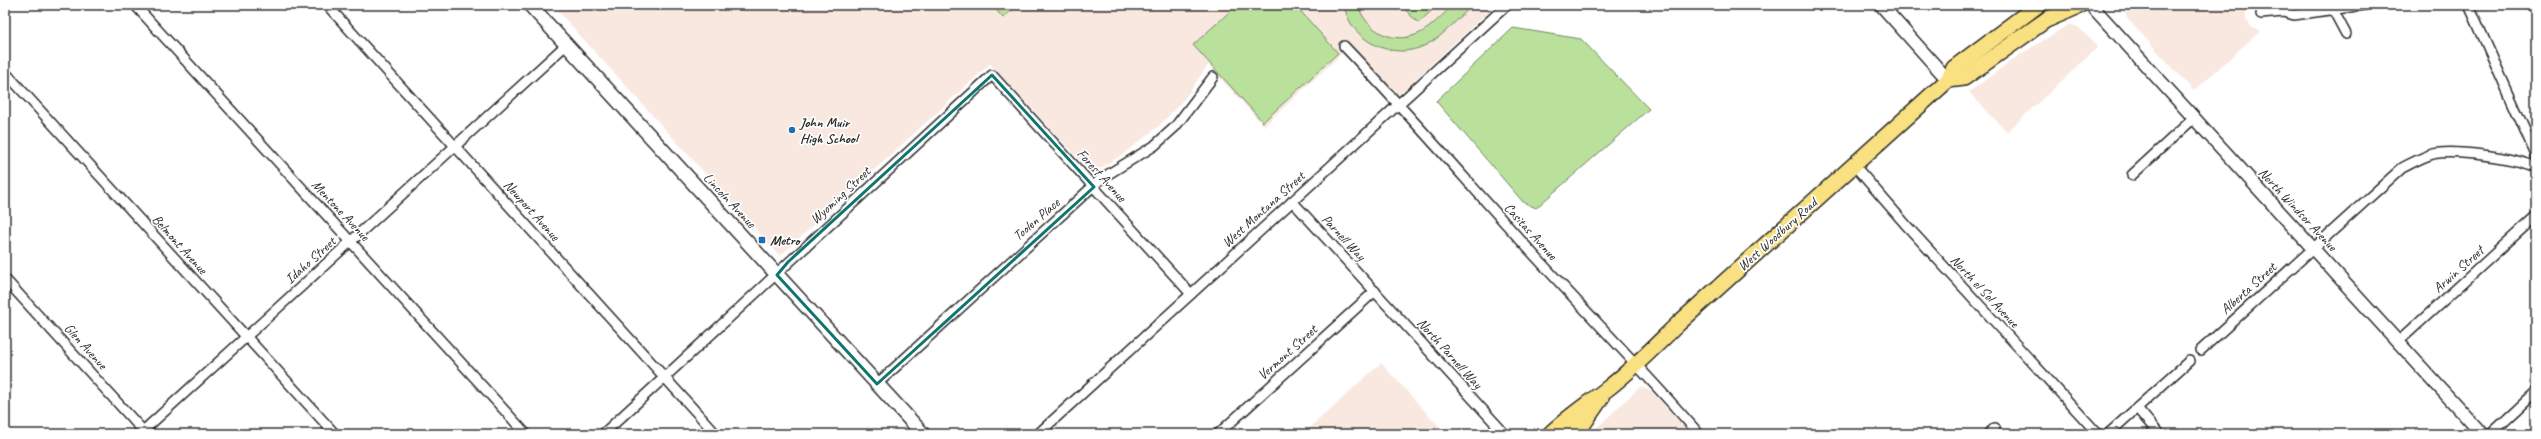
<svg xmlns="http://www.w3.org/2000/svg" width="2541" height="439" viewBox="0 0 2541 439" font-family="Caveat,sans-serif">
<rect width="100%" height="100%" fill="#fff"/>
<filter id="ink" filterUnits="userSpaceOnUse"><feTurbulence type="fractalNoise" baseFrequency=".025" numOctaves="2"/><feDisplacementMap in="SourceGraphic" scale="8" xChannelSelector="R" yChannelSelector="G"/><feConvolveMatrix kernelMatrix="1 2 1 2 8 2 1 2 1" color-interpolation-filters="sRGB"/></filter>
<g filter="url(#ink)">
<g fill="#f8e8e0">
<polygon points="564,5 1496,5 1398,95 1351,45 1264,126 1208,65 1185,98 1160,125 1122,155 1092,173 990,64 780,256 558,11"/>
<polygon points="2130,5 2246,5 2246,20 2252,28 2260,31 2194,91 2127,18 2125,11"/>
<polygon points="2068,25 2077,26 2098,47 2007,132 1969,92 2018,56"/>
<polygon points="1381,363 1446,434 1303,434"/>
<polygon points="1640,387 1651,391 1691,434 1590,434"/>
</g>
<g fill="#bae19c" stroke="#728664">
<polygon points="992,5 1018,5 1003,18"/>
<polygon points="1237,5 1295,5 1338,53 1263,122 1193,45"/>
<path d="M1344,5H1358C1366,31 1394,46 1420,33C1432,27 1443,14 1453,5H1473C1458,18 1444,36 1426,45C1393,62 1350,41 1344,5Z"/>
<polygon points="1401,5 1438,5 1418,23"/>
<polygon points="1513,28 1581,39 1649,109 1536,208 1523,202 1436,101"/>
</g>
<g fill="none" stroke-linecap="round" stroke-linejoin="round">
<defs>
<g id="minor">
<polyline points="135,5 526,434"/>
<polyline points="327,5 716,434"/>
<polyline points="2469,5 2536,155"/>
<polyline points="2331,6 2346,34"/>
<polyline points="2261,14 2283,12 2294,15 2365,5"/>
<path d="M1344,46C1410,115 1471,186 1535,256C1590,316 1646,373 1699,434"/>
<polyline points="5,72 335,434"/>
<polyline points="1854,165 1907,226 2098,434"/>
<polyline points="2132,175 2195,117"/>
<polyline points="1292,201 1505,434"/>
<polyline points="5,279 146,434"/>
<polyline points="2398,342 2536,216"/>
<path d="M2201,350L2402,168C2412,163 2422,157 2433,154C2455,149 2515,158 2536,167"/>
<polyline points="877,384 1102,178 1154,146 1175,127 1213,77"/>
<polyline points="2137,408 2159,434"/>
<polyline points="143,431 567,44"/>
<polyline points="603,434 992,75 1191,294"/>
<polyline points="1038,434 1507,5"/>
<polyline points="1218,434 1375,291"/>
<polyline points="1988,434 1995,428"/>
<polyline points="2108,434 2189,361"/>
<polyline points="2491,434 2536,392"/>
</g>
<g id="tertiary">
<polyline points="1881,5 1948,80"/>
<polyline points="2091,5 2482,434"/>
</g>
<polyline id="secondary" points="530,5 923,434"/>
<g id="primary">
<polyline points="1948,80 1964,78 2046,20 2081,5"/>
<path d="M1550,434C1568,417 1588,404 1607,389C1633,369 1656,345 1679,323L1948,80L1954,68L2038,5"/>
<polyline points="1571,434 1584,423 1601,398"/>
</g>
</defs>
<use href="#minor" stroke="#2b2b2b" stroke-width="12"/>
<use href="#tertiary" stroke="#2b2b2b" stroke-width="15"/>
<use href="#secondary" stroke="#2b2b2b" stroke-width="16"/>
<use href="#primary" stroke="#2b2b2b" stroke-width="18"/>
<use href="#minor" stroke="#fff" stroke-width="9"/>
<use href="#tertiary" stroke="#fff" stroke-width="12"/>
<use href="#secondary" stroke="#fff" stroke-width="13"/>
<use href="#primary" stroke="#f9e181" stroke-width="15"/>
</g>
</g>
<path fill="none" stroke="#0f766e" stroke-width="3" stroke-linejoin="round" d="M992,75L1094,187L877,384L777,275L788,262Z"/>
<g fill="#1f6fb2" stroke="#fff" stroke-width="1.5">
<circle cx="792" cy="130" r="4"/>
<rect x="758" y="236" width="8" height="8" rx="2"/>
</g>
<g text-anchor="middle" stroke-width="3.5" stroke-linejoin="round" paint-order="stroke">
<g font-size="14" font-weight="bold" fill="#2b2b2b" stroke="#fff" text-anchor="start">
<text x="800" y="127">John Muir<tspan x="800" dy="16">High School</tspan></text>
<text x="770" y="245">Metro</text>
</g>
<g font-size="14" fill="#2b2b2b" stroke="#fff">
<text transform="translate(1102 175) rotate(48)" y="5">Forest Avenue</text>
<text transform="translate(840 195) rotate(-43)" y="5">Wyoming Street</text>
<text transform="translate(730 200) rotate(47)" y="5">Lincoln Avenue</text>
<text transform="translate(1263 209) rotate(-42)" y="5">West Montana Street</text>
<text transform="translate(2298 209) rotate(47)" y="5">North Windsor Avenue</text>
<text transform="translate(341 210) rotate(47)" y="5">Mentone Avenue</text>
<text transform="translate(532 210) rotate(48)" y="5">Newport Avenue</text>
<text transform="translate(1036 219) rotate(-41)" y="5">Toolen Place</text>
<text transform="translate(1531 231) rotate(48)" y="5">Casitas Avenue</text>
<text transform="translate(1777 234) rotate(-42)" y="5">West Woodbury Road</text>
<text transform="translate(1344 237) rotate(47)" y="5">Parnell Way</text>
<text transform="translate(180 244) rotate(48)" y="5">Belmont Avenue</text>
<text transform="translate(310 260) rotate(-42)" y="5">Idaho Street</text>
<text transform="translate(2458 269) rotate(-42)" y="5">Arwin Street</text>
<text transform="translate(2248 288) rotate(-42)" y="5">Alberta Street</text>
<text transform="translate(1985 291) rotate(47)" y="5">North el Sol Avenue</text>
<text transform="translate(86 346) rotate(48)" y="5">Glen Avenue</text>
<text transform="translate(1287 352) rotate(-42)" y="5">Vermont Street</text>
<text transform="translate(1450 353) rotate(48)" y="5">North Parnell Way</text>
</g>
</g>
<rect width="2541" height="439" fill="none" stroke="#fff" stroke-width="20"/>
<rect x="10" y="10" width="2521" height="419" fill="none" stroke="#2b2b2b" stroke-width="1.5" filter="url(#ink)"/>
</svg>
